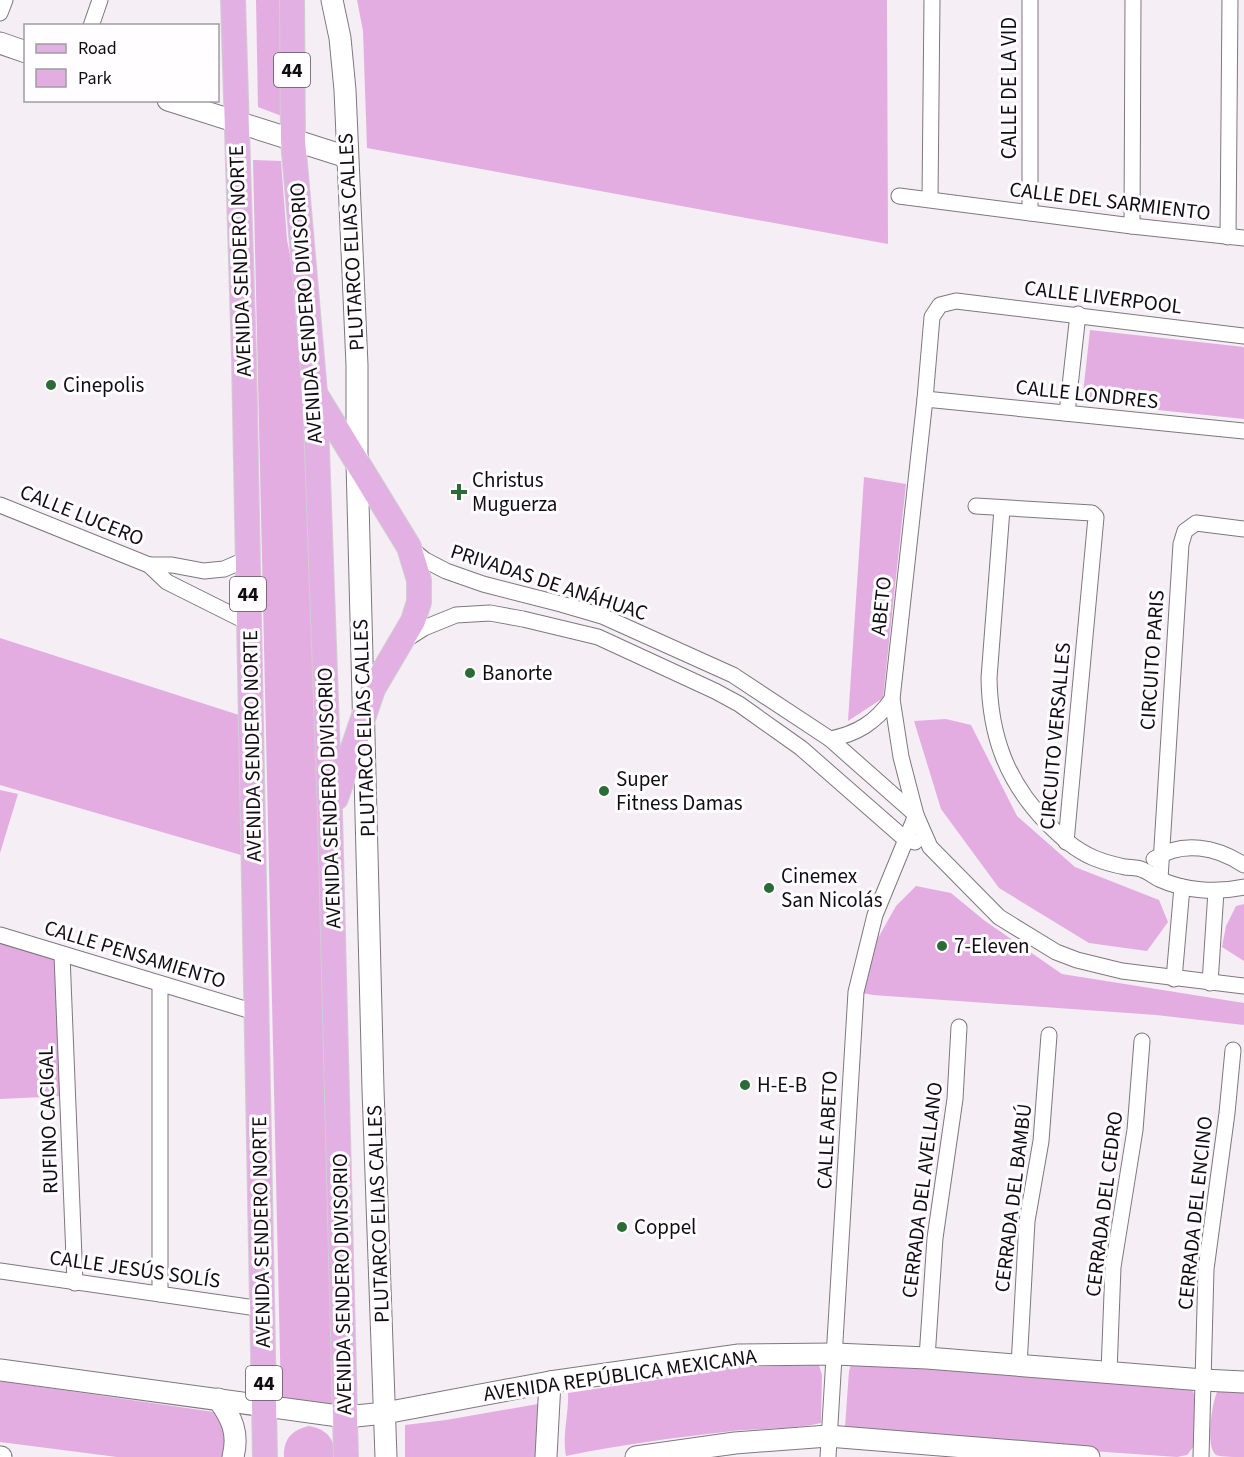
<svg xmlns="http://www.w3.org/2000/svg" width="1244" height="1457" viewBox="0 0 1244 1457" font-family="'Source Sans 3',sans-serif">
<rect width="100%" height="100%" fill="#f5eef5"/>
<g fill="#e3ade2">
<polygon points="256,0 287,0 287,118 258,107"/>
<polygon points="357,0 887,0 888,244 367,148 363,31"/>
<polygon points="253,160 281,161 287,240 297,289 315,570 334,1404 281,1399"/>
<polygon points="1090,330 1244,347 1244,419 1082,402"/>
<polygon points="864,477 906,484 883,698 848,721"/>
<polygon points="0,638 239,715 241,855 0,785"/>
<polygon points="946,719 971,725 1017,816 1075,867 1159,900 1168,922 1147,951 1089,943 999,888 941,809 914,721"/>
<polygon points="0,790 18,794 0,853"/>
<polygon points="916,886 951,893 985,921 1062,974 1244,1003 1244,1025 1156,1015 873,995 856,992 868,956 896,906"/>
<polygon points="1244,904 1244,961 1222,947 1226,926 1236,906"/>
<polygon points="0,942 63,961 65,1096 0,1099"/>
<polygon points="857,1362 1190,1387 1197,1398 1195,1445 1187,1455 1177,1457 851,1434 845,1427 849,1371 851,1365"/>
<path d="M819,1365L822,1375L821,1423C790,1430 757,1428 725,1432C672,1438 618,1445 566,1456C562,1434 569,1414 568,1393L741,1367Z"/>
<polygon points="0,1381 221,1413 226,1419 226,1457 117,1457 0,1442"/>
<path d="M1230,1387L1244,1388V1457C1236,1457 1222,1457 1216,1455C1205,1447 1212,1403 1217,1392Z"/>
<polygon points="538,1404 538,1457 405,1457 405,1425 446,1420"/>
<path d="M309,1426C327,1429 335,1439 335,1457H284C283,1439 292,1430 309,1426Z"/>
</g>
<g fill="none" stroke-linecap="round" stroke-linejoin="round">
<defs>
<g id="street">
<polyline points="0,13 5,0"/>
<polyline points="91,26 100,0"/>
<polyline points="899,196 1132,226 1244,238"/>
<polyline points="930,199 932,0"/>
<polyline points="1030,213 1030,0"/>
<polyline points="1132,226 1133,0"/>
<polyline points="1228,237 1230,0"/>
<polyline points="925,399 1244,431"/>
<polyline points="1067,413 1078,314"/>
<polyline points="0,505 149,565 167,582 249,623"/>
<polyline points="976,506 1092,513 1096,517 1066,842"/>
<path d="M1002,509L989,678C990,735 1006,781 1047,823C1061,837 1075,850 1094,858C1104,862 1115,865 1125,867C1131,868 1137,867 1143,870C1149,872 1153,876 1159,879C1185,891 1216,893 1244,887"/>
<polyline points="410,548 425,560 446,571 483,584 561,604 602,616 733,675 830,739 916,815 930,847 999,917 1056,952 1077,960 1122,971 1244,986"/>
<polyline points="149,565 172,565 204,571 224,569 247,559"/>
<polyline points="405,640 424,628 456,615 490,613 523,619 598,637 715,691 739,704 801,748 905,839 915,842"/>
<path d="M830,739C857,734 876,722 892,699"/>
<path d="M1154,859C1183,840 1217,847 1244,865"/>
<polyline points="1160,879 1181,544 1185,531 1196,523 1244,529"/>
<polyline points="0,935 258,1013"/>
<polyline points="62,955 75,1283"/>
<polyline points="1174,979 1182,887"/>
<polyline points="1210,983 1216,891"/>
<polyline points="160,984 160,1294"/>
<polyline points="0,1271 263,1309"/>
<polyline points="927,1358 935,1238 955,1099 959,1027"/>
<polyline points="1019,1366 1027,1221 1041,1141 1049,1035"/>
<polyline points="1109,1372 1113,1267 1135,1130 1142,1041"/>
<polyline points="828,1457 856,992 875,915 916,815 901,757 892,699 925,399 932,317 940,305 956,301 1244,336"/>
<polyline points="1201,1457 1206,1269 1227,1113 1233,1050"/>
</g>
<g id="secondary">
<polyline points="332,0 340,38 345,90 357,365 357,462 373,1089 386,1457"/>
<polyline points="0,43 26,52"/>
<polyline points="168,100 347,157"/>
<polyline points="0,1370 346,1417 385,1413 550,1382 739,1355 835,1354 927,1358 1203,1380 1244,1382"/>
<path d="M218,1399C232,1418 239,1433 233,1457"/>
<polyline points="0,1457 1,1457"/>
<polyline points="546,1457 550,1382"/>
<polyline points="636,1457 735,1443 828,1436 1089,1457"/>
</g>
<g id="primary">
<polyline points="233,0 244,358 265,1457"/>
<polyline points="292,0 293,141 315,393 330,814 346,1457"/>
<polyline points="316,395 409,547 419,580 419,602 413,621 373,689 336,798"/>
</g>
</defs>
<use href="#street" stroke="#7e787e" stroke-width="17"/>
<use href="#secondary" stroke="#7e787e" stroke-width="23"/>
<use href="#primary" stroke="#cfcfcf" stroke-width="26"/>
<use href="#street" stroke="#fff" stroke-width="15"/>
<use href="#secondary" stroke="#fff" stroke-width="21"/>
<use href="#primary" stroke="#e3b0e3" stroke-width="24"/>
</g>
<g fill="#2b6c36" stroke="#fffdff" stroke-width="2">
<circle cx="51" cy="385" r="6"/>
<path d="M456 483h6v6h6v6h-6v6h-6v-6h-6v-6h6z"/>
<circle cx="470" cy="673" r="6"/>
<circle cx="604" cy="791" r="6"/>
<circle cx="769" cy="888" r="6"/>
<circle cx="942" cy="946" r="6"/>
<circle cx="745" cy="1085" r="6"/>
<circle cx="622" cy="1227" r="6"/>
</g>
<g text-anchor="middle" stroke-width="6" stroke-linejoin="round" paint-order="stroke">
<g fill="#fffdff" stroke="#575557" stroke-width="1.5">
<rect x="274" y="53" width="36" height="34" rx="4.5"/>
<rect x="230" y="577" width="36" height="34" rx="4.5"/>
<rect x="246" y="1366" width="36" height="34" rx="4.5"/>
</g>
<g font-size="20" font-weight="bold" fill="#0f0d0f">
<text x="292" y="77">44</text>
<text x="248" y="601">44</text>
<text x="264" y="1390">44</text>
</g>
<g font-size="21" fill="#0f0d0f" stroke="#fffdff">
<text transform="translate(1009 88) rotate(-90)" y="7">CALLE DE LA VID</text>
<text transform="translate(1110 201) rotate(7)" y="7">CALLE DEL SARMIENTO</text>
<text transform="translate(351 242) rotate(-93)" y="7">PLUTARCO ELIAS CALLES</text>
<text transform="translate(240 261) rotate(-92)" y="7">AVENIDA SENDERO NORTE</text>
<text transform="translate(1103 297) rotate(7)" y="7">CALLE LIVERPOOL</text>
<text transform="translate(306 313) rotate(-94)" y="7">AVENIDA SENDERO DIVISORIO</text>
<text transform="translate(1087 394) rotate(6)" y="7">CALLE LONDRES</text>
<text transform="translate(82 515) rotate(22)" y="7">CALLE LUCERO</text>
<text transform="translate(549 582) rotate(18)" y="7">PRIVADAS DE ANÁHUAC</text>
<text transform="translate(881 606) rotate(-84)" y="7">ABETO</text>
<text transform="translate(1152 660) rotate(-86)" y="7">CIRCUITO PARIS</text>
<text transform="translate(364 728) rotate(-92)" y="7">PLUTARCO ELIAS CALLES</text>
<text transform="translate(1055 736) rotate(-85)" y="7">CIRCUITO VERSALLES</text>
<text transform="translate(252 746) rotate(-91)" y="7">AVENIDA SENDERO NORTE</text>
<text transform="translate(329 798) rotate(-92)" y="7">AVENIDA SENDERO DIVISORIO</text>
<text transform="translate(135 954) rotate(17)" y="7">CALLE PENSAMIENTO</text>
<text transform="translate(48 1120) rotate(-92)" y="7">RUFINO CACIGAL</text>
<text transform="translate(827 1130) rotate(-87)" y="7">CALLE ABETO</text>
<text transform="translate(922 1190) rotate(-83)" y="7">CERRADA DEL AVELLANO</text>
<text transform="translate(1013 1198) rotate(-83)" y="7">CERRADA DEL BAMBÚ</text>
<text transform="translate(1104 1204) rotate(-83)" y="7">CERRADA DEL CEDRO</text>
<text transform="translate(1195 1213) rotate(-84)" y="7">CERRADA DEL ENCINO</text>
<text transform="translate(378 1214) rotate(-92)" y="7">PLUTARCO ELIAS CALLES</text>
<text transform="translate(261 1232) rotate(-91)" y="7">AVENIDA SENDERO NORTE</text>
<text transform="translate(135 1269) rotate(8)" y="7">CALLE JESÚS SOLÍS</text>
<text transform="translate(342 1284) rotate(-91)" y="7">AVENIDA SENDERO DIVISORIO</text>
<text transform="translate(620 1375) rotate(-8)" y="7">AVENIDA REPÚBLICA MEXICANA</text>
</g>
<g font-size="21" fill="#0f0d0f" stroke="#fffdff" text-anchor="start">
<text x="63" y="392">Cinepolis</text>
<text x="472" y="487">Christus<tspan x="472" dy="24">Muguerza</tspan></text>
<text x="482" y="680">Banorte</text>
<text x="616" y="786">Super<tspan x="616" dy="24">Fitness Damas</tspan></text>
<text x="781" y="883">Cinemex<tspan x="781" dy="24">San Nicolás</tspan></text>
<text x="954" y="953">7-Eleven</text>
<text x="757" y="1092">H-E-B</text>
<text x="634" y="1234">Coppel</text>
</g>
</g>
<rect x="24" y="24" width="195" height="78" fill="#fffdff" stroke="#9f9d9f" stroke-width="1.5"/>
<rect x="36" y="44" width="30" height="9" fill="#e3b0e3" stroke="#9f9d9f" stroke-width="1.5"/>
<text x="78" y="54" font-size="18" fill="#0f0d0f">Road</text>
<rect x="36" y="69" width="30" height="18" fill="#e3ade2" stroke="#9f9d9f" stroke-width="1.5"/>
<text x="78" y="84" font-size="18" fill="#0f0d0f">Park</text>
</svg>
